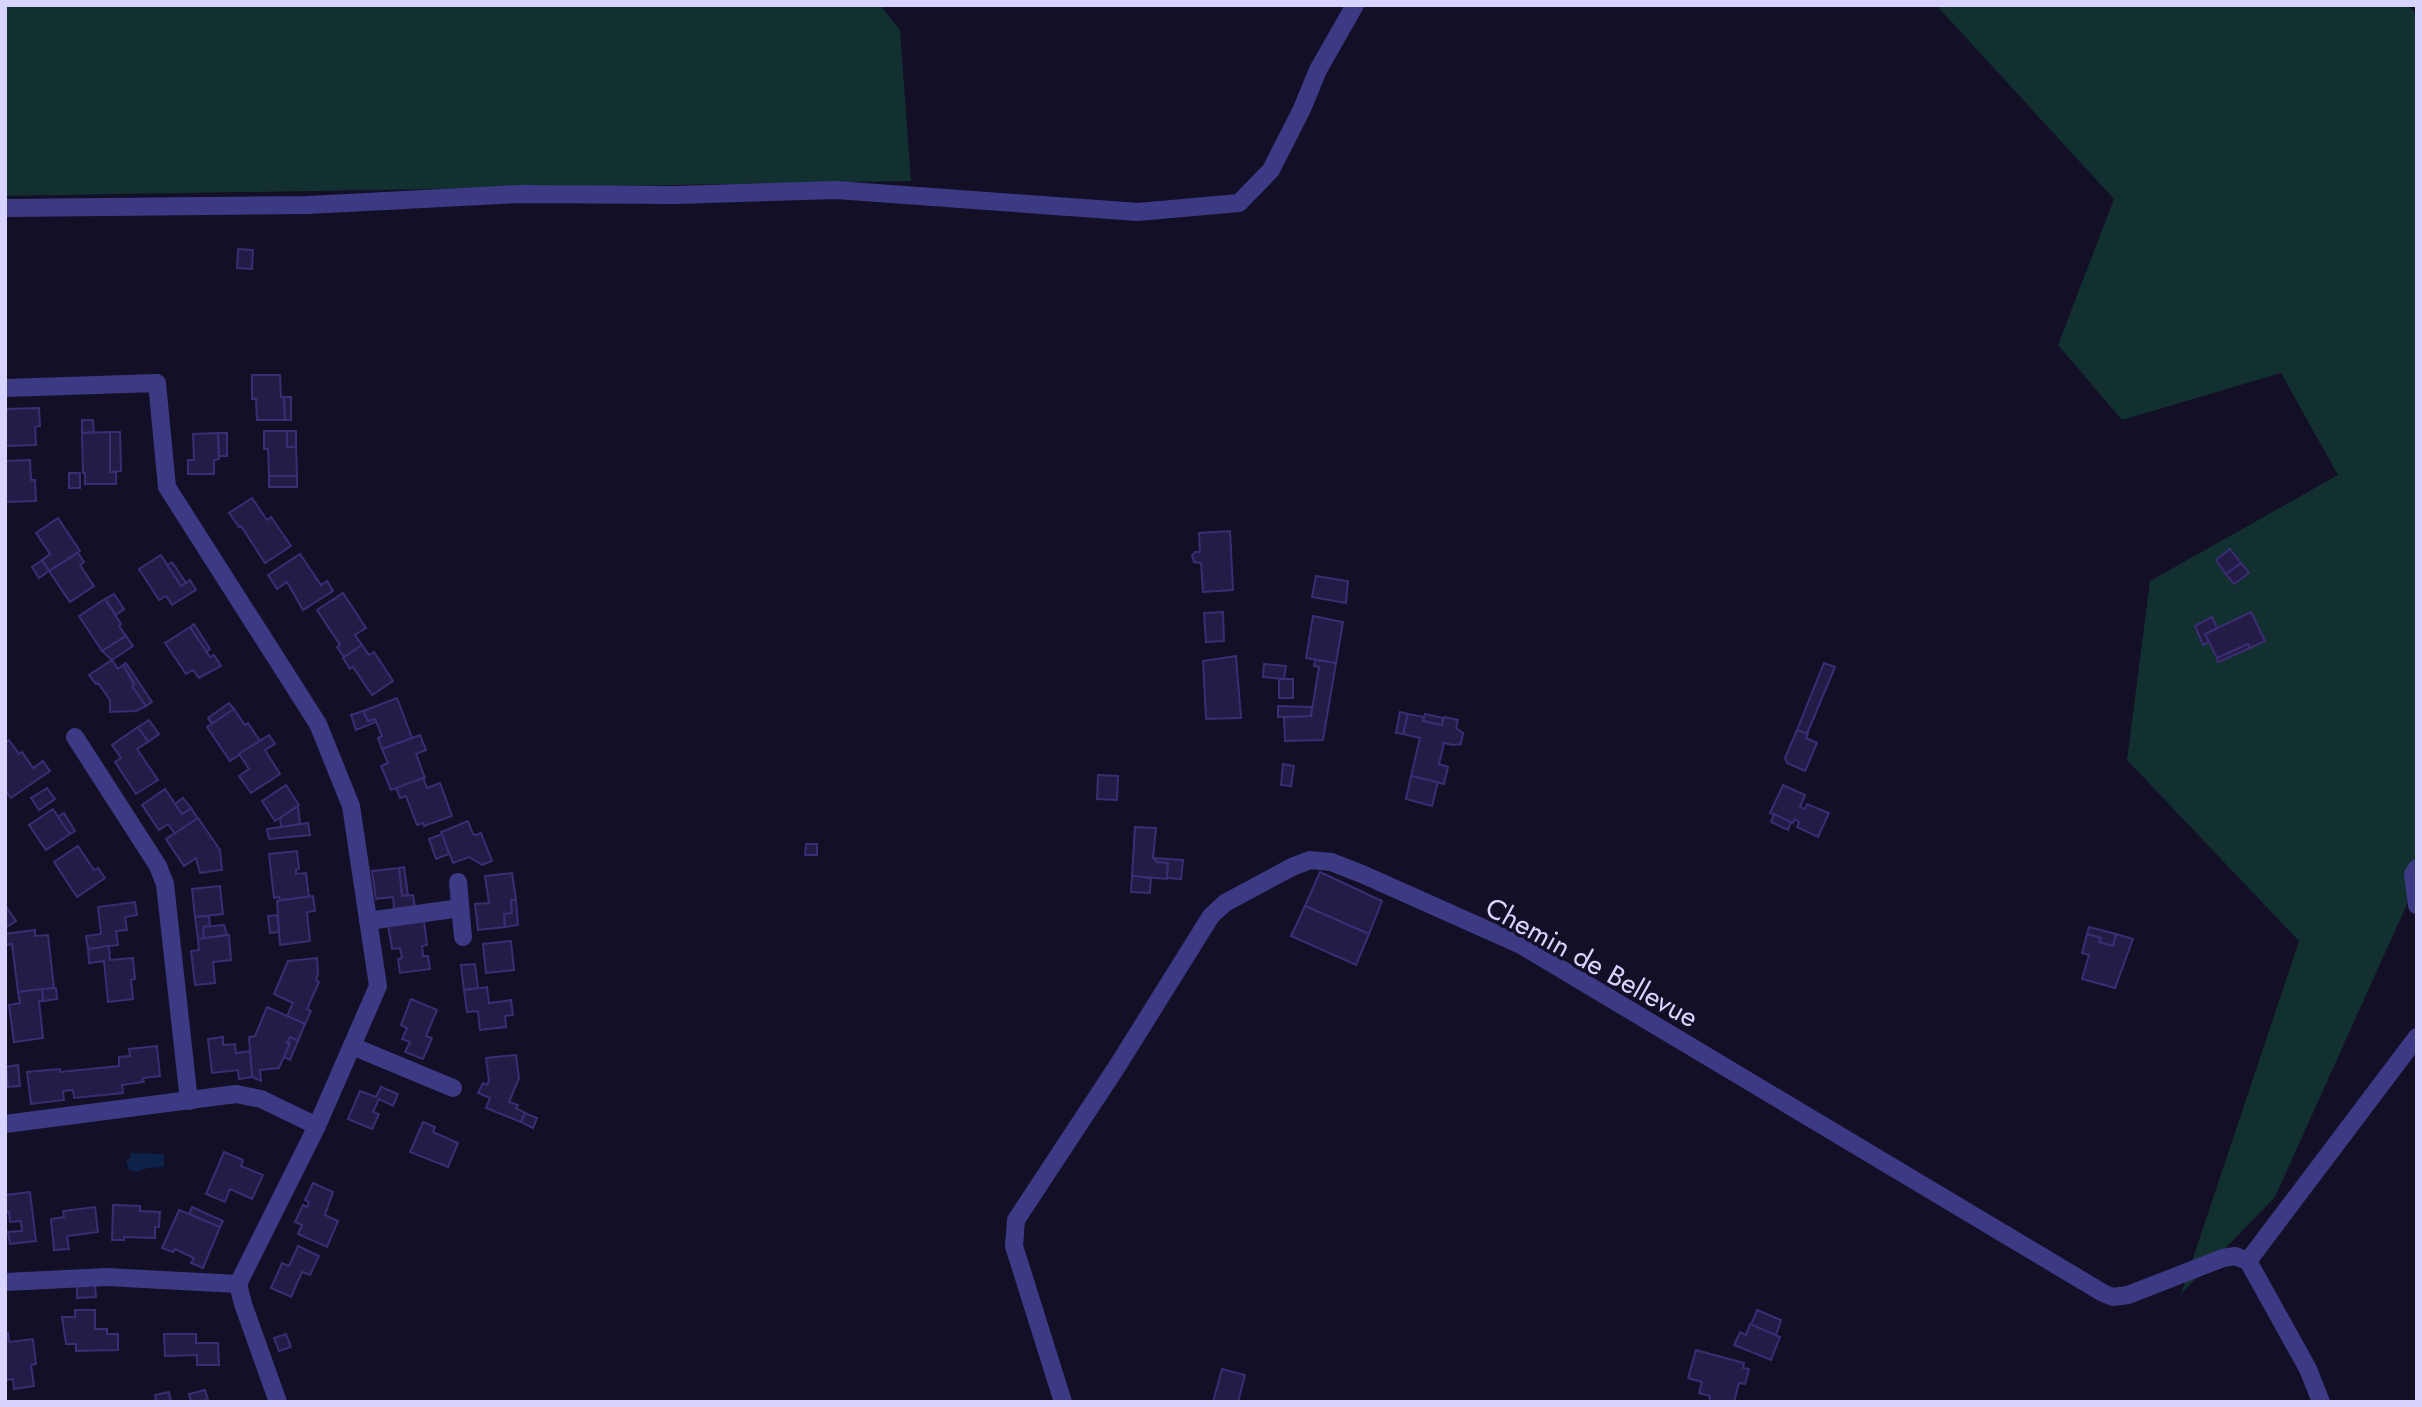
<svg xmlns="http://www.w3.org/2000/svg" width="2422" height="1407" viewBox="0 0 2422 1407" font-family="Jost,sans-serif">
<rect width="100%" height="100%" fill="#130f26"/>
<g fill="#12302f">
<polygon points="5,5 880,5 900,30 911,181 5,196"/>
<polygon points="1936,5 2408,5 2417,15 2417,882 2275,1197 2181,1294 2299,941 2127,760 2150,581 2338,475 2281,373 2122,420 2058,345 2114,199"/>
</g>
<polygon fill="#0c2248" points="131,1153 164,1154 164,1167 148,1168 137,1172 129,1170 126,1161 130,1158"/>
<g fill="#241b47" stroke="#3b2d73" stroke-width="2">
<polygon points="238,249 253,250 252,269 237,268"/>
<polygon points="252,375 280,375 281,397 284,397 285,420 257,420 256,399 252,399"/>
<polygon points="284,397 291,397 291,420 285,420"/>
<polygon points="39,408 40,426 35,427 36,445 5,446 5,409"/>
<polygon points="82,420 93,420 94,432 82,433"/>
<polygon points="264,431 287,431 287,447 296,447 297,476 269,476 268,449 264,449"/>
<rect x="287" y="431" width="9" height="16"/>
<polygon points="110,432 120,432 121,471 110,472"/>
<polygon points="110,432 110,472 116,472 116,484 85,484 85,473 83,473 82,433"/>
<polygon points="218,433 219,459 214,460 214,474 188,474 188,460 194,460 193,434"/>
<polygon points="218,433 227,433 227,456 219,456"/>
<polygon points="30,460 31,480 35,480 36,501 5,502 5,461"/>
<rect x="69" y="473" width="11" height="15"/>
<rect x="269" y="476" width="28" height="11"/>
<polygon points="252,498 267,520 271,517 291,546 265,563 241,526 239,527 229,513"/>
<polygon points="58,518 80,551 49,571 42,560 50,554 36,533"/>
<polygon points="1230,531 1233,590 1203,592 1201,563 1194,562 1192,556 1195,552 1200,552 1199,533"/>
<polygon points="2230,549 2241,563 2226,574 2216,560"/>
<polygon points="78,553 84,562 80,565 94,586 70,602 49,571"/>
<polygon points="300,554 321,585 327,581 333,591 303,610 287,582 277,589 268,575"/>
<polygon points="161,555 181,586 190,580 196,590 172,605 166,596 159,600 139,569"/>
<polygon points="42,560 49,571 39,578 32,567"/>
<polygon points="172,562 186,583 181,586 167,565"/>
<polygon points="2241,563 2249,573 2234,584 2226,574"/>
<polygon points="1316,576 1348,581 1346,603 1312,597"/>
<polygon points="343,593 366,628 355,635 362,645 344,657 337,647 340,645 317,610"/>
<polygon points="114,594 124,609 116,615 105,599"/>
<polygon points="105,599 121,624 119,626 126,636 102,651 79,616"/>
<polygon points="1223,612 1224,641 1206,642 1204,613"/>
<polygon points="2251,612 2265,641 2250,648 2248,644 2217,658 2205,634"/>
<polygon points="1313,616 1343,622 1336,663 1306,658"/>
<polygon points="2212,617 2217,628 2205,634 2209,642 2203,645 2195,626"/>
<polygon points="194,624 210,649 206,652 190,627"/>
<polygon points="190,627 210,657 214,655 221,666 199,678 193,670 186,674 165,643"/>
<polygon points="126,636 133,646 112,660 102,651"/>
<polygon points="2248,644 2250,648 2218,662 2217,658"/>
<polygon points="362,645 369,655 374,652 393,681 372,695 353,667 350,669 343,658"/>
<polygon points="1236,656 1241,718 1206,719 1203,661"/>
<polygon points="112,660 118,669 123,665 146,706 136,711 110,712 110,700 98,683 96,684 89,675"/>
<polygon points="1315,660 1336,663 1323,740 1285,741 1284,717 1311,716 1319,667 1314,666"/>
<polygon points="126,663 152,702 146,706 132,686 135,684 123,665"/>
<polygon points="1824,663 1835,667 1807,734 1797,730"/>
<polygon points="1264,664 1286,666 1284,679 1263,677"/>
<rect x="1279" y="679" width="14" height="19"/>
<polygon points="397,698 412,738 382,749 378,738 382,736 375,719 368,721 363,711"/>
<polygon points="229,703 234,709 212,724 208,718"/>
<polygon points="1278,706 1312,707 1311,716 1278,717"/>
<polygon points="234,709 245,725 248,723 260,741 230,761 207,727"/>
<polygon points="363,711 368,721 375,719 376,722 356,730 351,715"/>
<polygon points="1400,712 1408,714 1403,734 1396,733"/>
<polygon points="1408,714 1424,717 1423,721 1442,725 1444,717 1458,720 1456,728 1463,733 1461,744 1453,745 1444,743 1439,764 1448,767 1444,784 1411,776 1420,738 1403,734"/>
<polygon points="1425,714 1443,718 1442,725 1423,721"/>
<polygon points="149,720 159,734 148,742 138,727"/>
<polygon points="138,727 148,742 137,749 158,780 136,794 115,762 121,758 112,745"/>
<polygon points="1797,730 1808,734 1806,738 1817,743 1805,771 1787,763 1785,758"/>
<polygon points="269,735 275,744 265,750 280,774 251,793 239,776 249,769 239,754"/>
<polygon points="420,735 426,750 416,754 425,778 391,790 381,766 388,763 382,749"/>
<polygon points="9,740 19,754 22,752 33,768 43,761 50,771 11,798 5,790 5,743"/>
<polygon points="1283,764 1294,766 1291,786 1281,785"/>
<polygon points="1098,775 1118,776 1117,800 1097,799"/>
<polygon points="1411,776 1438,782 1432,806 1406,799"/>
<polygon points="423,778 427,788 440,783 452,816 424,826 423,823 417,825 406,796 400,798 396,788"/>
<polygon points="286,785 299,805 275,821 262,801"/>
<polygon points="1783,785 1805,795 1800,807 1805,809 1807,804 1829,813 1818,837 1797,827 1799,822 1795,819 1793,823 1770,813"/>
<polygon points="47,788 55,799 39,810 31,798"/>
<polygon points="165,789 182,814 191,808 198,819 175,834 168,824 159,830 142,805"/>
<polygon points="183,798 191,808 182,814 175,804"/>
<polygon points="298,806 300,824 281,827 280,818"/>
<polygon points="53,809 70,834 46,850 29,825"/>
<polygon points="64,813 75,831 70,834 58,817"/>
<polygon points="1774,814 1791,822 1788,830 1771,822"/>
<polygon points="198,818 220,850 222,870 200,873 196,858 184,866 166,839"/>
<polygon points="468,821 473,834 476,835 481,833 492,861 482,865 469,857 453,863 441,832"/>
<polygon points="308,823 310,835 269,839 267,829"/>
<polygon points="1135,827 1156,828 1153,858 1157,862 1168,863 1167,879 1132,876"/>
<polygon points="442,834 449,854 436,859 429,839"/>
<polygon points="806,844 817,844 817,855 805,855"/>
<polygon points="78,846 94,870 98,868 105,878 77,897 54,862"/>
<polygon points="297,851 299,869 296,870 296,874 306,873 309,897 280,900 279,897 274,898 269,854"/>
<polygon points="1153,858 1183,860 1181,879 1167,878 1168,863 1157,862"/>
<polygon points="404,867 408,895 402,896 399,868"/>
<polygon points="399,868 402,896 413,895 415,907 394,909 393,897 376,899 372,871"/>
<polygon points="1320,872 1382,901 1369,934 1305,906"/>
<polygon points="512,873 516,900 511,900 512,913 504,914 505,927 478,930 475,904 489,903 485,876"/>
<polygon points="1132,876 1151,878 1150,893 1131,892"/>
<polygon points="220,886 223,914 195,917 192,889"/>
<polygon points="313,896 315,911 307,912 310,941 280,945 277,901"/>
<polygon points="511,900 516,900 518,925 505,927 504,914 512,913"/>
<polygon points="135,902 137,915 125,917 127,930 116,931 118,945 88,949 86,936 101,934 98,907"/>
<polygon points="5,905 16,921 5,928"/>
<polygon points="1305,906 1369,934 1356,965 1291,936"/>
<polygon points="277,915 279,932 270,933 268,916"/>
<polygon points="209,916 210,926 203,927 204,938 198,939 195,917"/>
<polygon points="424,921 427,945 422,946 423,956 428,956 430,969 400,973 398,959 402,958 400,948 392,949 388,925"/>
<polygon points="224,925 227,935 204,938 203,927"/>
<polygon points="2089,927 2116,934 2113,946 2099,942 2101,938 2087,934"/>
<polygon points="35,930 35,936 48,935 54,988 18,992 12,944 5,945 5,934"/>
<polygon points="2087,934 2101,938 2099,942 2113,946 2116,934 2133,939 2115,988 2082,979 2089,955 2082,953"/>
<polygon points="229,935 231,960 213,962 215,983 195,985 191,951 199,950 198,939"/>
<polygon points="511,941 514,970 486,973 483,944"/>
<polygon points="109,946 110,960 133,958 135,979 131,980 133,999 108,1002 104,961 89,963 88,949"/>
<polygon points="317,958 318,974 316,980 319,982 307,1009 311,1011 305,1024 287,1016 293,1003 274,994 288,961"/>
<polygon points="475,964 478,988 464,990 461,965"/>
<polygon points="487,987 489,1003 511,1000 513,1015 505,1016 506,1027 480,1030 478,1011 467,1012 464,990"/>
<polygon points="56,988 57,999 43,1001 42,989"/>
<polygon points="42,989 43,1001 39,1001 43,1038 14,1042 9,1005 20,1003 18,992"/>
<polygon points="411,999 437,1010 426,1036 432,1038 423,1059 405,1052 410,1042 402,1039 407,1028 401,1025"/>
<polygon points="267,1007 305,1024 298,1041 290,1037 287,1043 290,1043 279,1068 260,1070 261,1081 252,1077 249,1037 255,1036"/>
<polygon points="223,1037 223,1045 235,1044 236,1053 250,1051 252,1077 239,1079 238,1070 212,1073 208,1039"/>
<polygon points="290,1037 298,1041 290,1060 284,1057 290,1043 287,1043"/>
<polygon points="157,1046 160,1076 143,1078 144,1082 122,1085 123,1093 74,1098 73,1090 63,1091 64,1100 31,1104 27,1072 60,1069 60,1072 119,1066 119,1057 130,1056 129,1049"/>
<polygon points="516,1055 519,1078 509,1102 518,1105 516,1108 525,1113 521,1122 486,1108 490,1098 478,1093 483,1083 487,1085 489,1081 486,1058"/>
<polygon points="18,1065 20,1086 8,1087 6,1067"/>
<polygon points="381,1087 398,1094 393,1106 379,1099 373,1112 379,1114 372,1129 348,1119 360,1091 376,1097"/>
<polygon points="525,1113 537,1118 533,1128 521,1122"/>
<polygon points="423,1122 435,1127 433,1132 458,1143 448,1167 410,1152"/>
<polygon points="224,1152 243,1160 241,1166 263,1175 252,1199 230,1189 225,1202 206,1194"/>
<polygon points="313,1183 333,1192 325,1215 338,1221 327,1247 298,1234 302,1225 295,1222 303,1205 307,1207 309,1202 305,1200"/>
<polygon points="30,1192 36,1241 10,1244 8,1232 22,1231 21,1221 10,1222 9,1212 5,1212 5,1195"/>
<polygon points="113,1205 140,1206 140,1211 160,1212 159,1227 155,1227 155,1238 124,1237 124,1240 112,1240"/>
<polygon points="95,1207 98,1232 67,1236 69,1249 54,1250 51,1219 64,1217 63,1211"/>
<polygon points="192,1207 223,1221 220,1227 189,1214"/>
<polygon points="179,1210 220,1227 203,1268 191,1263 194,1258 175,1249 173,1252 162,1248"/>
<polygon points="298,1246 319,1256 310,1275 302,1272 291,1297 271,1288 282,1263 289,1266"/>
<polygon points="77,1285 95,1285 96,1297 77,1298"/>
<polygon points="75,1310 95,1310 95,1329 107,1329 107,1334 118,1334 118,1350 76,1351 76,1344 66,1344 62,1317 75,1317"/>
<polygon points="1757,1310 1781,1320 1776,1335 1751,1325"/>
<polygon points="1750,1324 1780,1337 1771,1360 1734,1345 1740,1332 1746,1335"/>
<polygon points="5,1333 8,1333 9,1342 33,1339 36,1364 31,1365 34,1386 14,1389 13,1379 5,1380"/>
<polygon points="164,1334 196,1334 196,1343 218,1343 219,1365 197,1365 197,1355 165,1356"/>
<polygon points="286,1334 291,1347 279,1351 274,1338"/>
<polygon points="1696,1350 1744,1363 1743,1368 1749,1369 1745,1384 1739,1383 1734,1402 1709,1402 1710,1396 1699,1393 1702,1382 1688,1378"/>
<polygon points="1222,1369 1245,1375 1238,1402 1213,1402"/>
<polygon points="205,1390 208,1400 191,1402 189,1394"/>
<polygon points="169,1392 171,1402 150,1402 156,1400 155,1395"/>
</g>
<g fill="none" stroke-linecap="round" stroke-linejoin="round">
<g stroke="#3d3a85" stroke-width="18">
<polyline points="5,208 308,205 519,194 676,195 836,190 1138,212 1239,203 1271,170 1302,109 1318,70 1355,5"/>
<polyline points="5,388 157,383 167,487 318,724 351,806 378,986 317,1126 238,1284 106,1277 5,1282"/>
<polyline points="75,737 158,866 165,884 189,1101"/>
<polyline points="2417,868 2413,874 2417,905"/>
<polyline points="458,882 463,937"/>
<polyline points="368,921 460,908"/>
<polyline points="352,1046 453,1088"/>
<polyline points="5,1124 236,1094 261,1099 317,1126"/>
<polyline points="2248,1261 2417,1037"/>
<polyline points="238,1284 243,1304 278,1402"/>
<polyline points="1063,1402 1014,1246 1016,1220 1118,1065 1211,916 1225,903 1292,867 1310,860 1331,862 1362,874 1521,945 2103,1293 2113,1297 2128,1295 2223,1258 2235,1256 2248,1261 2308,1369 2321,1402"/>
</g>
</g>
<g text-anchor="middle" stroke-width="7" stroke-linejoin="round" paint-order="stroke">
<g font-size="28" fill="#d9d4ff" stroke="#130f26">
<text transform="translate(1592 962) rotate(29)" y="10">Chemin de Bellevue</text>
</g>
</g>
<rect width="2422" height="1407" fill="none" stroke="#d9d4ff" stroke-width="14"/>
</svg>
